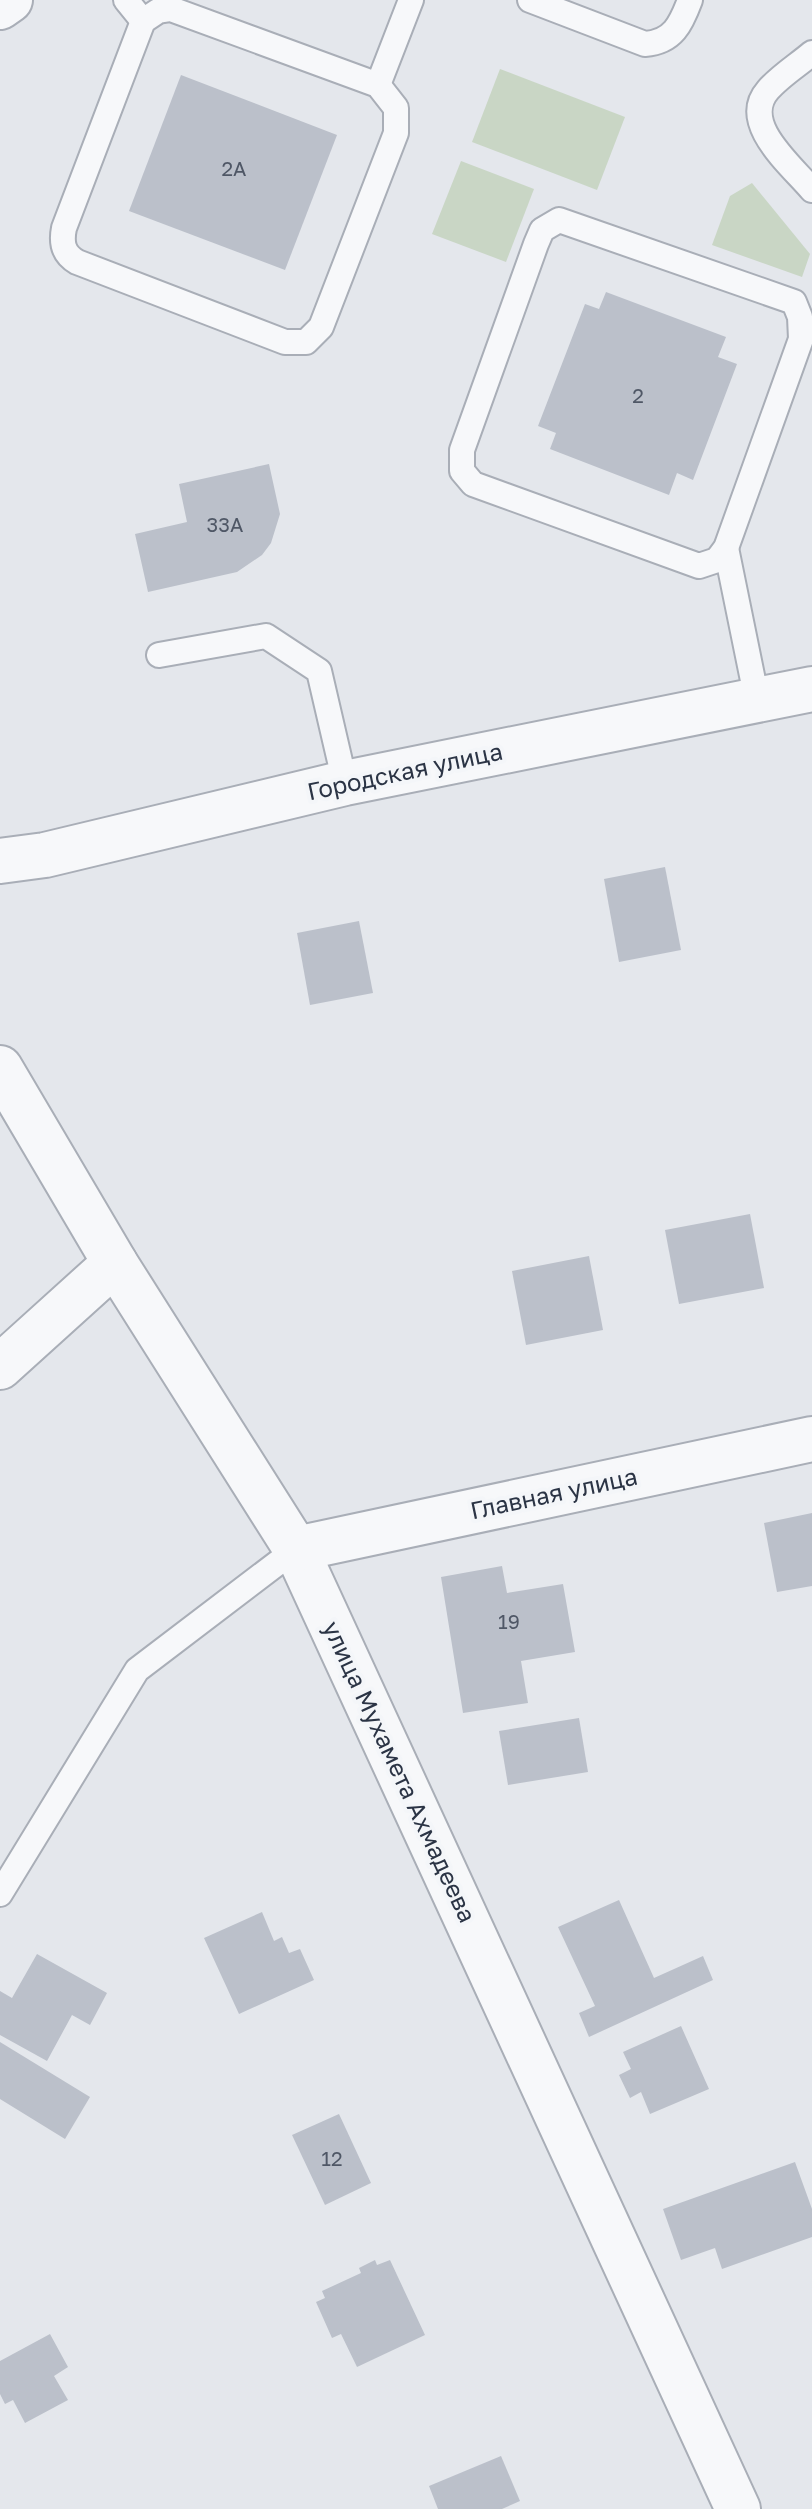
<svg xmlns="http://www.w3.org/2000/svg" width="812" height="2509" viewBox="0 0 812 2509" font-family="'Golos Text',sans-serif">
<rect width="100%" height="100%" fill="#e4e7ec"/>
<g fill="#c9d6c5">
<polygon points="500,69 625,117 597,190 472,142"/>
<polygon points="461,161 534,189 506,262 432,234"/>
<polygon points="752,183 810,254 802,277 712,245 730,196"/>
</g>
<g fill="#bbc0ca">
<polygon points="181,75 337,135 285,270 129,211"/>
<polygon points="606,292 726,337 718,357 737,364 693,480 677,473 669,495 550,449 556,433 538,426 585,304 599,309"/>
<polygon points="269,464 280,514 271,543 262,555 237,572 148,592 135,534 187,522 179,484"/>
<polygon points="665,867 681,950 619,962 604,879"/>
<polygon points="359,921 373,993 310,1005 297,933"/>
<polygon points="750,1214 764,1288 679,1304 665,1230"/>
<polygon points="589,1256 603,1330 526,1345 512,1271"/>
<polygon points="812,1513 812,1586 777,1592 764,1523"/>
<polygon points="502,1566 507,1593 563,1584 575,1652 521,1661 528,1703 463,1713 441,1577"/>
<polygon points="579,1718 588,1772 508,1785 499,1731"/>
<polygon points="619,1900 654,1978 703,1956 713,1980 589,2037 579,2013 595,2006 558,1927"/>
<polygon points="262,1912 274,1941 282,1937 289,1953 300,1949 314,1980 239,2014 204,1938"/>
<polygon points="37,1954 107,1993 90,2025 72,2015 47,2061 0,2035 0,1991 12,1998"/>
<polygon points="681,2026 709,2089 650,2114 641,2092 630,2098 619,2075 631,2069 623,2052"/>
<polygon points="0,2042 90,2097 65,2139 0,2099"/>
<polygon points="339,2114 371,2183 325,2205 292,2135"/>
<polygon points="795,2162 812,2209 812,2237 722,2269 715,2248 681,2260 663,2209"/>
<polygon points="375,2260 377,2265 390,2260 425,2335 357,2367 341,2334 332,2338 316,2302 325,2298 322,2291 361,2273 359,2268"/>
<polygon points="50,2334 68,2367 54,2376 68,2400 25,2423 13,2400 5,2404 0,2394 0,2361"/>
<polygon points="501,2456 520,2501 502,2509 438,2509 429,2486"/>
</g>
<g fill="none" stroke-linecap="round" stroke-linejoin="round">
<defs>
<g id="lane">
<polyline points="126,0 143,21"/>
<path d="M530,0L645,44C673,42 681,24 690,0"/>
<path d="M171,9L378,85L396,108V133L321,327L306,342H285L77,262C63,254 61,243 64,228L143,21L158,11Z"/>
<path d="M812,53C798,65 780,76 768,90C739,123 791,165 812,190"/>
<polyline points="378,85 411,0"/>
<polygon points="559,220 794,302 800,317 801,339 726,548 717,560 699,566 473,484 462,471 462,450 536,244 542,230"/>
<polyline points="726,548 757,700"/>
<polyline points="159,655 266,636 319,671 345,783"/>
<polyline points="0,1894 137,1670 296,1549"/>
</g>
<g id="street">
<polyline points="0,7 10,0"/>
<polyline points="0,861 45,855 345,783 812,689"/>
<polyline points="0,1068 115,1263 296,1549 738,2509"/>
<polyline points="0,1367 115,1263"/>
<polyline points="296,1549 812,1439"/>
</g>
</defs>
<use href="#lane" stroke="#a9aeb7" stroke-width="28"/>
<use href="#street" stroke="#a9aeb7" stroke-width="48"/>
<use href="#lane" stroke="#f7f8fa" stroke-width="24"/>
<use href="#street" stroke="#f7f8fa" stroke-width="44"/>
</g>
<g text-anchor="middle" stroke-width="8" stroke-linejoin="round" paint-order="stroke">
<g font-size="20" fill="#4f5766">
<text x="234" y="176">2А</text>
<text x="638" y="403">2</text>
<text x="225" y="532">33А</text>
<text x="509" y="1629">19</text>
<text x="332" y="2166">12</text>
</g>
<g font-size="24" fill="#2b3445" stroke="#f4f6f9">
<text transform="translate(405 772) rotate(-12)" y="8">Городская улица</text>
<text transform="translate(554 1494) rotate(-12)" y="8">Главная улица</text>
<text transform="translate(399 1772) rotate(65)" y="8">улица Мухамета Ахмадеева</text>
</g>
</g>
</svg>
